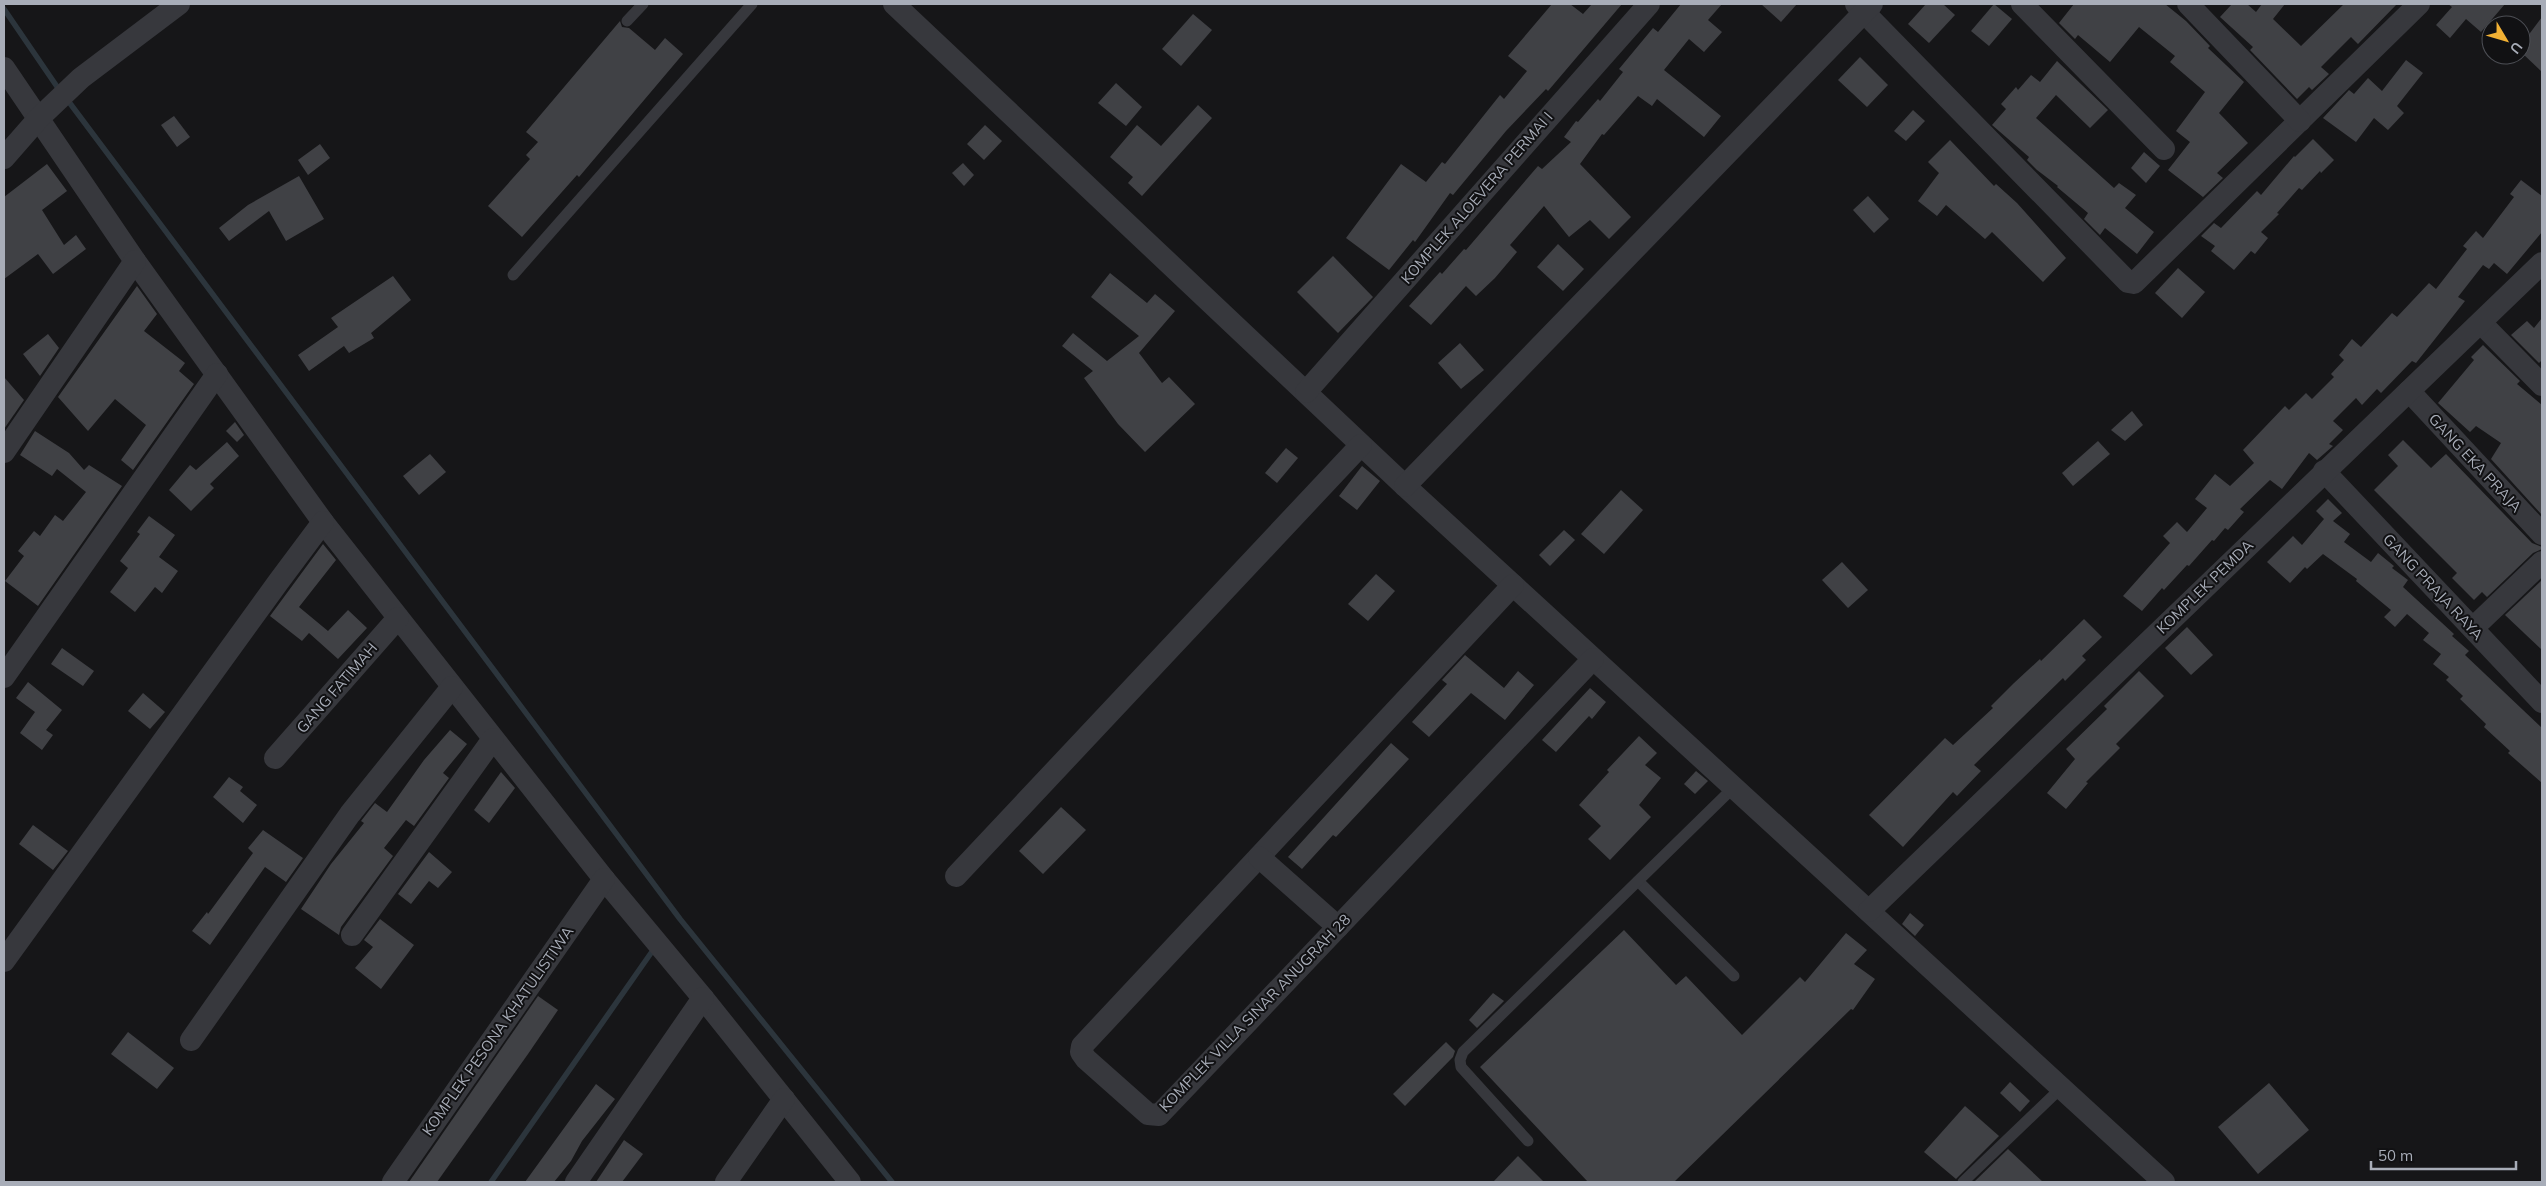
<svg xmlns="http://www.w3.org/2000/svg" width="2546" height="1186" viewBox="0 0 2546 1186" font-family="Mulish,sans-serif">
<rect width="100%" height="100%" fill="#161618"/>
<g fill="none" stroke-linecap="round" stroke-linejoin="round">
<g stroke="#2c353c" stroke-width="5.5">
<polyline points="4,9 60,91"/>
<polyline points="66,98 680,919 892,1182"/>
<polyline points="491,1182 651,953"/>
</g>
</g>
<g fill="#404145">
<polygon points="1552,4 1570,4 1583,14 1592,4 1622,4 1548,91 1546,89 1506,131 1453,195 1450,193 1415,242 1413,240 1389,270 1346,238 1401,164 1426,182 1442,162 1445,164 1500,95 1504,99 1527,71 1508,56"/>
<polygon points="1681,4 1722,4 1708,20 1722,32 1704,52 1689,39 1664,70 1721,116 1704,137 1657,99 1652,106 1638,96 1604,135 1602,134 1580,164 1631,217 1609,239 1590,220 1569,237 1544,206 1510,245 1517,252 1495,278 1476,296 1466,286 1431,325 1409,306 1440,272 1442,274 1464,249 1466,250 1538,166 1542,169 1571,142 1564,137 1576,121 1578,122 1598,99 1600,101 1623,72 1619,69 1653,28 1658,32"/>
<polygon points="1761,4 1797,4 1781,22"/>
<polygon points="1926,4 1943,4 1955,15 1929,43 1908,24"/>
<polygon points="1994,4 2012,19 1989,46 1971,31"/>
<polygon points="2074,4 2165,4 2186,21 2210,46 2208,48 2244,82 2219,113 2248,143 2217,173 2223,178 2203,197 2168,170 2190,142 2176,131 2205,92 2170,62 2175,56 2139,27 2110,62 2078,35 2075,39 2059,23"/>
<polygon points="2232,4 2247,4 2256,12 2262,4 2285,4 2273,19 2301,46 2344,4 2397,4 2358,44 2351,37 2321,67 2329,74 2312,90 2309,87 2297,99 2250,50 2253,47 2220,17"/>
<polygon points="2448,4 2505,4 2481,32 2466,19 2450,38 2436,25 2452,7"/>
<polygon points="1193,14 1212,30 1181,66 1162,49"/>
<polygon points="2542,17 2542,72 2521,52 2521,45"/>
<polygon points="620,21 622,27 629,28 655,50 665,38 683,54 579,177 577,175 522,237 488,206 530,159 526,155 538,142 526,132"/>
<polygon points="1860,57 1888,85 1867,107 1838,80"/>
<polygon points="2406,60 2423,73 2397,106 2404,113 2388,130 2374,118 2356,142 2323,118 2349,90 2354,94 2368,78 2382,91"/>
<polygon points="2057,61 2108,110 2090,128 2056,95 2036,118 2114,188 2119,183 2136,195 2125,208 2154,232 2137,254 2105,228 2100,235 2084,219 2088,213 2057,187 2058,186 2037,170 2027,160 2029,157 1992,125 2006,109 2001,104 2016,87 2018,90 2031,75 2040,82"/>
<polygon points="1116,83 1142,107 1126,126 1098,103"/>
<polygon points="1198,105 1212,118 1142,196 1128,183 1133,177 1110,157 1137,125 1161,146"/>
<polygon points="1913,110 1925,121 1906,141 1894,131"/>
<polygon points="174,116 190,137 177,147 161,125"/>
<polygon points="985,125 1002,141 984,160 967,144"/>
<polygon points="2313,139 2334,160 2321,173 2320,171 2302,190 2299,188 2277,213 2279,214 2261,232 2268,238 2255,254 2251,251 2234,270 2211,251 2215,246 2201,236 2214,223 2221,228 2257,191 2261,195 2294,156 2295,157"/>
<polygon points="1950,140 1994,186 1996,184 2017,203 2066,258 2043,282 1992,232 1985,239 1946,205 1937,216 1918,201 1939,173 1928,162"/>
<polygon points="320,144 330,158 308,175 298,160"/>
<polygon points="2144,152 2160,166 2146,183 2131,168"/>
<polygon points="963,163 974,175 964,186 952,173"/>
<polygon points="47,164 67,191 42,210 64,245 76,235 86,249 53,274 38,254 4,279 4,197"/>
<polygon points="299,176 324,219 286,241 269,211 229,241 219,228 248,205"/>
<polygon points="2521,180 2542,196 2542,232 2507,274 2494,263 2489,269 2483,265 2458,297 2465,301 2416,363 2412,361 2381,393 2377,389 2362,405 2356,398 2333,421 2343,430 2329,444 2333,446 2317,460 2309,453 2282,489 2270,480 2240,509 2244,512 2228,530 2225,528 2214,541 2212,540 2189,566 2187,565 2164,590 2162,588 2142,611 2123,596 2170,543 2163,536 2177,522 2187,532 2207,508 2195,499 2215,474 2230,486 2254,463 2243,450 2285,406 2289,410 2306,393 2312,399 2334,377 2331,374 2344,360 2339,355 2352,339 2361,347 2392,313 2397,317 2429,283 2436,289 2467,249 2463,246 2476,231 2483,238 2514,197 2510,194"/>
<polygon points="1868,196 1889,219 1874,233 1853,210"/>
<polygon points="1558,244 1584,269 1563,291 1537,267"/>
<polygon points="1333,256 1373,297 1338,333 1297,292"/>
<polygon points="2178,268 2205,292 2182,318 2155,293"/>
<polygon points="1110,273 1147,303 1155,294 1175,311 1139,353 1162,383 1169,377 1195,404 1145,452 1118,424 1084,378 1093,371 1062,346 1073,333 1107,361 1139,336 1091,297"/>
<polygon points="393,276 411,300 371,333 374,338 349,353 344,346 309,371 298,355 338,327 331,318"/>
<polygon points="137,286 157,314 144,331 185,363 179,371 194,384 133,470 121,460 146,425 115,399 88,431 58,397"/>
<polygon points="2542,318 2542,360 2539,363 2511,335 2527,321 2534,328"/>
<polygon points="48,334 59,348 40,376 23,354"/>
<polygon points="1460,343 1484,370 1461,389 1438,363"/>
<polygon points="2483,345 2520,381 2517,384 2542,405 2542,515 2491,459 2501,443 2476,426 2470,432 2438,403 2474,360 2471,357"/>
<polygon points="4,377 24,400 4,429"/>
<polygon points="2132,411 2143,425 2125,441 2111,430"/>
<polygon points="235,422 244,435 237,442 226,431"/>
<polygon points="35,431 69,453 84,470 89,465 122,486 38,606 5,581 24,556 18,551 34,531 40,536 55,515 63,521 86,492 57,469 52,476 20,455"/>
<polygon points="2403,440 2431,468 2446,454 2532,543 2542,547 2542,549 2533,553 2487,597 2482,592 2474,600 2452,578 2457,573 2374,490 2398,466 2388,455"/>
<polygon points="2098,441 2110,454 2073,486 2062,473"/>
<polygon points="227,442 239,456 210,484 214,488 191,511 169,490 190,465 196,470"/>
<polygon points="1286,448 1298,458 1277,483 1265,473"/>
<polygon points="430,454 446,472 419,495 403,476"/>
<polygon points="1362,466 1380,481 1357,510 1339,496"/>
<polygon points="1621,490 1643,510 1604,554 1581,534"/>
<polygon points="2328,499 2342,513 2333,521 2350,534 2344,542 2371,562 2378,553 2394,566 2392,568 2408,580 2403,587 2454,634 2452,636 2469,651 2465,655 2542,728 2542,783 2508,753 2510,751 2484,727 2486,724 2460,699 2463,696 2446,680 2449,677 2433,664 2441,654 2423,640 2429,633 2407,614 2395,627 2384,617 2391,610 2356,581 2357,579 2323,554 2307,569 2305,567 2290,583 2267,562 2293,536 2302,545 2324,519 2316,511"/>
<polygon points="149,516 175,535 159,557 178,571 162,593 155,587 135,612 110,592 128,568 120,561 140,534 137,532"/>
<polygon points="1564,530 1575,540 1550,566 1539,555"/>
<polygon points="323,544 336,560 299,607 328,631 348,610 367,628 338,659 309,633 302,641 270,616"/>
<polygon points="1842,562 1868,590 1848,608 1822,580"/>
<polygon points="1376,574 1395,591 1368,621 1348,604"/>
<polygon points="2542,580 2542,650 2505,615"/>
<polygon points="2084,619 2102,637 2082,656 2086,660 2065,681 2063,678 1974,765 1981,771 1957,796 1953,792 1903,847 1869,815 1945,738 1953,745 1993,708 1991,706 2014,683 2040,659 2041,661"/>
<polygon points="2187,627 2213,655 2191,675 2165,648"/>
<polygon points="62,648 94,671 83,686 51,664"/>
<polygon points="1465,655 1504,688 1518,671 1534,685 1505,720 1471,693 1429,737 1412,722 1447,684 1442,680"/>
<polygon points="2139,671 2164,696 2116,744 2120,748 2086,782 2088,783 2066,809 2047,793 2075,759 2066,749 2107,709 2104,706"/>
<polygon points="28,682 62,710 46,730 53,735 42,750 20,733 35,712 16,698"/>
<polygon points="1590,688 1606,702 1592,719 1589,716 1556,752 1542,740"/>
<polygon points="143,693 165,712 150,729 128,711"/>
<polygon points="450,730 467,744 443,773 449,778 414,826 406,820 384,848 393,856 341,927 339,935 301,909 331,864 364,823 361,821 375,803 387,812 424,760"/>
<polygon points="1639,736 1657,753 1645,765 1661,778 1639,805 1651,817 1610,860 1588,839 1601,826 1579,805 1609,772 1607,770"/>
<polygon points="1391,743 1409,759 1336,837 1333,835 1302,869 1288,857"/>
<polygon points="1696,771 1708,781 1695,794 1684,784"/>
<polygon points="501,772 515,788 489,823 474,810"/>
<polygon points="229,777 243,787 240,791 257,805 243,823 213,797"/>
<polygon points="1061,807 1086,830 1043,874 1019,851"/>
<polygon points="33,825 68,851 53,870 19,844"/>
<polygon points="263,830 303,858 286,882 265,867 210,945 192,931 207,912 208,914 253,853 248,848"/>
<polygon points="429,852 452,872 438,888 429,881 411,904 398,894"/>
<polygon points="1910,913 1924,925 1915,936 1902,924"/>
<polygon points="380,919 414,945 381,989 355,968 373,947 364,940"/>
<polygon points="1624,930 1676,985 1686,976 1742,1035 1800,977 1805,982 1846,933 1867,950 1854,964 1875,979 1853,1010 1851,1009 1674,1182 1588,1182 1480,1067"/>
<polygon points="1493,993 1504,1001 1477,1028 1469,1020"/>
<polygon points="538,996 558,1010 528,1054 437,1182 409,1182"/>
<polygon points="128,1032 174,1068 157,1089 111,1054"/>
<polygon points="1446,1042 1455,1051 1453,1057 1405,1106 1393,1094"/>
<polygon points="2010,1082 2030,1101 2020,1112 2000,1093"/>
<polygon points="2269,1083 2309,1130 2258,1174 2218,1127"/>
<polygon points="596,1084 615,1099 582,1141 571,1161 554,1182 525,1182"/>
<polygon points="1965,1106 1999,1136 1956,1179 1924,1152"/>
<polygon points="624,1140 643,1154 622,1182 596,1182"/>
<polygon points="2008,1149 2043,1182 1974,1182"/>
<polygon points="1518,1156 1544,1182 1493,1182"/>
</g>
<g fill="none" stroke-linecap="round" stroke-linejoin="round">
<g stroke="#37383d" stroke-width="11">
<polyline points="627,21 643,4"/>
<polyline points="513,275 752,4"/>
<polyline points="1638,881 1734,976"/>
<polyline points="1528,1141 1461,1067 1460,1060 1463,1052 1733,788"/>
<polyline points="1963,1182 2061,1088"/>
</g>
<g stroke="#37383d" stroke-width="22">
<polyline points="894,4 1405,486 2164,1182"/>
<polyline points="1856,4 2128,282 2134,283 2419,4"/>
<polyline points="2022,4 2164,149"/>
<polyline points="2188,4 2300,121"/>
<polyline points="4,68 135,261 323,522 604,879 703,998 850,1182"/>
<polyline points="4,158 39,118 81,78 179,4"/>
<polyline points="2481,323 2542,385"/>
<polyline points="2409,391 2542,534"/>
<polyline points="1306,392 1649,4"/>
<polyline points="4,452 135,261"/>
<polyline points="2324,471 2542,702"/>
<polyline points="1405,486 1872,4"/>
<polyline points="1513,585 1082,1046 1081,1052 1086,1059 1148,1114 1159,1115 1593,659"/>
<polyline points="2473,628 2542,562"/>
<polyline points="4,677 217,374"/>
<polyline points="275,758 398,618"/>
<polyline points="1259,857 1338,927"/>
<polyline points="956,876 1361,445"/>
<polyline points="1869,911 2542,263"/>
<polyline points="352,935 493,739"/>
<polyline points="4,961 279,581 323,522"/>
<polyline points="191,1040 350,814 452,687"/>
<polyline points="393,1182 604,879"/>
<polyline points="576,1182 703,998"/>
<polyline points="726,1182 784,1099"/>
</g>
</g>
<g text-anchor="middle" stroke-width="4" stroke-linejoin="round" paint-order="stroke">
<g font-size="15" fill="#a8adb8" stroke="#111113">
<text transform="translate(1477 198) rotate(-49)" y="5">KOMPLEK ALOEVERA PERMAI I</text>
<text transform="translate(2475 463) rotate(47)" y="5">GANG EKA PRAJA</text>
<text transform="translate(2205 587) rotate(-44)" y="5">KOMPLEK PEMDA</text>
<text transform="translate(2433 587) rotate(47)" y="5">GANG PRAJA RAYA</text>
<text transform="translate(337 688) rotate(-49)" y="5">GANG FATIMAH</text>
<text transform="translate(1255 1013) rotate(-46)" y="5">KOMPLEK VILLA SINAR ANUGRAH 28</text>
<text transform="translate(498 1031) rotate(-55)" y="5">KOMPLEK PESONA KHATULISTIWA</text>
</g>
</g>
<rect width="2546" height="1186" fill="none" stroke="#a8adb8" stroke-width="10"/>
<g transform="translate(2506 40) rotate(128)"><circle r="24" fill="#111113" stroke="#4d4f55"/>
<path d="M0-4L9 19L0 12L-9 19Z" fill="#f2b134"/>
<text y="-8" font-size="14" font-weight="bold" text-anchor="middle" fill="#a8adb8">U</text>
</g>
<path d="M2371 1161v8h145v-8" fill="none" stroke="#a8adb8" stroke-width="2.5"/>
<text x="2378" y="1161" font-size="15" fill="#a8adb8" stroke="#111113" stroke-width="4" paint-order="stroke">50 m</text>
</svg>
